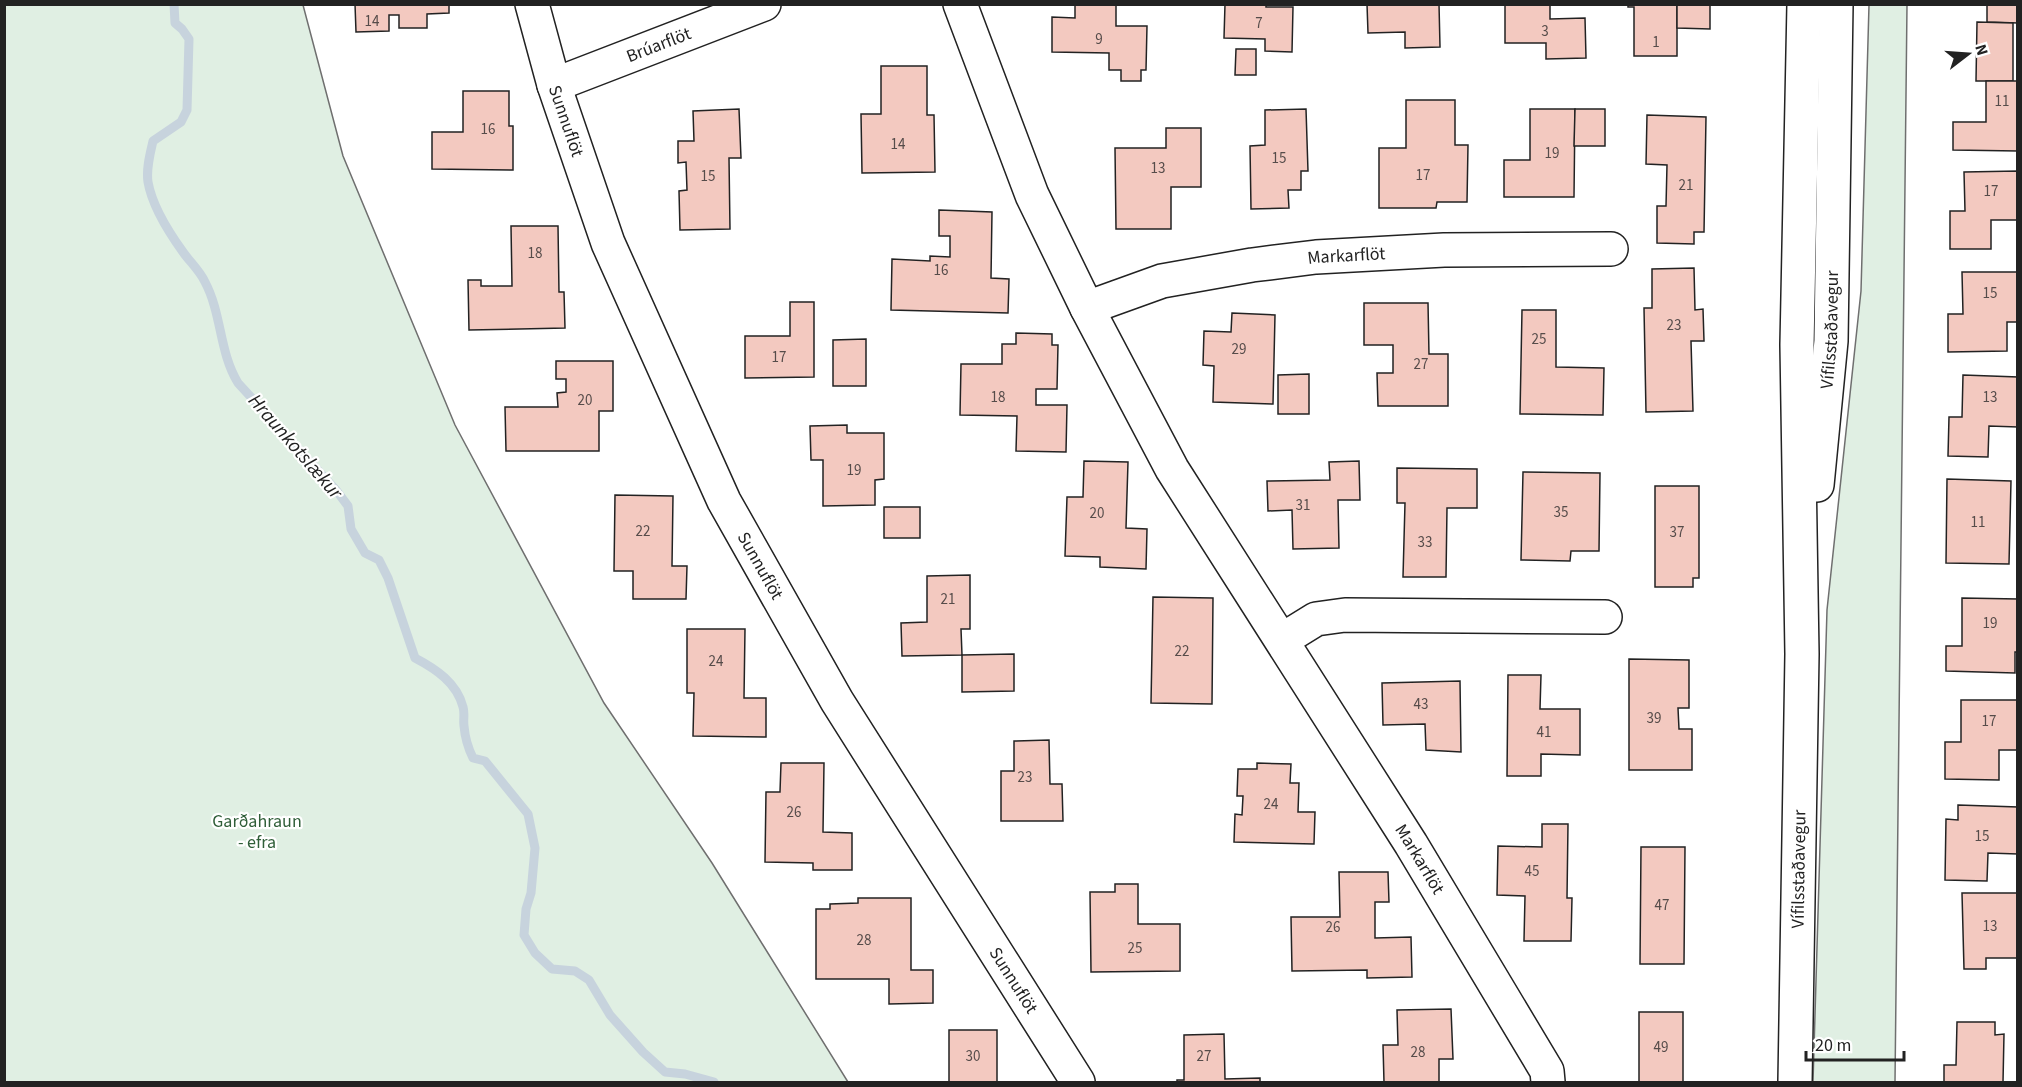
<svg xmlns="http://www.w3.org/2000/svg" width="2022" height="1087" viewBox="0 0 2022 1087" font-family="'Source Sans 3',sans-serif">
<rect width="100%" height="100%" fill="#fff"/>
<g fill="#e0efe3" stroke="#6f6f6f" stroke-width="1.5">
<polygon points="4,5 303,5 343,156 455,425 604,703 712,863 848,1082 5,1082"/>
<polygon points="1869,5 1907,5 1895,1082 1813,1082 1827,610 1861,291"/>
</g>
<g fill="none" stroke-linecap="round" stroke-linejoin="round">
<path stroke="#c7d3dd" stroke-width="9" d="M174,4L175,23L182,29L189,39L187,110L181,122L153,141C150,154 146,169 148,182C152,205 170,234 183,252C190,262 200,271 205,282C222,314 219,352 238,383L336,490L348,506L351,529L365,553L379,560L388,578L415,658C436,669 457,683 463,707C465,713 463,720 464,726C465,738 468,748 473,758L485,761L528,814L535,848L531,893L526,909L524,935L535,953L552,969L575,971L589,980L610,1015L643,1052L665,1072L685,1074L714,1082"/>
</g>
<g fill="#f3c9c0" stroke="#222" stroke-width="1.5">
<polygon points="355,4 449,4 449,13 427,14 427,28 399,28 399,15 389,15 389,31 356,32"/>
<polygon points="1075,4 1116,4 1116,26 1147,26 1146,70 1141,70 1141,81 1121,81 1121,70 1109,70 1109,53 1052,52 1052,17 1075,18"/>
<polygon points="1225,4 1266,4 1266,7 1293,7 1292,52 1265,51 1265,39 1224,38"/>
<polygon points="1367,4 1439,4 1440,47 1405,48 1405,32 1368,33"/>
<polygon points="1505,4 1550,4 1550,19 1585,18 1586,58 1546,59 1546,43 1505,43"/>
<polygon points="1628,4 1677,4 1677,56 1634,56 1634,7 1628,7"/>
<polygon points="1677,4 1710,4 1710,29 1677,28"/>
<polygon points="1987,4 2018,4 2018,23 1987,22"/>
<polygon points="1977,22 2013,23 2013,81 1976,81"/>
<polygon points="1236,49 1256,49 1256,75 1235,75"/>
<polygon points="881,66 927,66 927,115 934,115 935,172 862,173 861,114 881,114"/>
<polygon points="1986,81 2018,81 2018,151 1953,150 1953,122 1986,122"/>
<polygon points="463,91 509,91 509,126 513,126 513,170 432,169 432,132 463,132"/>
<polygon points="1406,100 1455,100 1455,145 1468,145 1467,202 1437,202 1436,208 1379,208 1379,148 1406,148"/>
<polygon points="739,109 741,158 729,158 730,229 680,230 679,191 687,190 686,162 678,163 678,141 694,141 693,111"/>
<polygon points="1306,109 1308,171 1301,171 1301,190 1288,190 1289,208 1251,209 1250,146 1265,145 1265,110"/>
<polygon points="1530,109 1575,109 1574,197 1504,197 1504,160 1530,160"/>
<polygon points="1575,109 1605,109 1605,146 1574,146"/>
<polygon points="1647,115 1706,117 1704,232 1694,232 1694,244 1657,243 1657,206 1666,206 1667,165 1646,164"/>
<polygon points="1166,128 1201,128 1201,187 1171,187 1171,229 1116,229 1115,148 1166,148"/>
<polygon points="2018,171 2018,220 1991,220 1991,249 1950,249 1950,211 1965,211 1964,172"/>
<polygon points="939,210 992,212 991,278 1009,279 1008,313 891,310 892,259 930,261 930,256 950,257 950,236 939,236"/>
<polygon points="511,226 558,226 559,292 564,292 565,328 469,330 468,280 481,280 481,286 512,286"/>
<polygon points="1694,268 1695,310 1703,309 1704,341 1691,341 1693,411 1646,412 1644,308 1652,308 1652,269"/>
<polygon points="1962,272 2018,272 2018,322 2007,322 2007,351 1948,352 1948,314 1963,314"/>
<polygon points="790,302 814,302 814,377 745,378 745,336 790,336"/>
<polygon points="1364,303 1428,303 1429,354 1448,354 1448,406 1378,406 1377,373 1393,373 1393,345 1364,345"/>
<polygon points="1522,310 1556,310 1556,367 1604,368 1603,415 1520,414"/>
<polygon points="1232,313 1275,315 1273,404 1213,402 1214,366 1203,365 1204,331 1231,332"/>
<polygon points="1016,333 1052,334 1052,345 1058,345 1057,389 1036,389 1036,405 1067,405 1066,452 1016,451 1017,416 960,415 961,364 1002,364 1002,344 1016,344"/>
<polygon points="866,339 866,386 833,386 833,340"/>
<polygon points="556,361 613,361 613,411 599,411 599,451 506,451 505,407 558,407 557,393 566,392 566,379 556,379"/>
<polygon points="1309,374 1309,414 1278,414 1278,375"/>
<polygon points="1963,375 2018,377 2018,427 1989,426 1988,457 1948,456 1949,417 1962,417"/>
<polygon points="847,425 847,433 884,433 884,479 875,480 875,505 823,506 823,460 811,460 810,426"/>
<polygon points="1084,461 1128,462 1126,528 1147,529 1146,569 1100,567 1100,557 1065,556 1067,497 1083,497"/>
<polygon points="1359,461 1360,500 1338,500 1339,548 1293,549 1292,510 1268,511 1267,481 1330,480 1329,462"/>
<polygon points="1397,468 1477,469 1477,508 1447,508 1446,577 1403,577 1405,503 1397,503"/>
<polygon points="1523,472 1600,473 1599,551 1571,551 1570,561 1521,560"/>
<polygon points="1947,479 2011,481 2009,564 1946,563"/>
<polygon points="1655,486 1699,486 1699,578 1693,578 1693,587 1655,587"/>
<polygon points="615,495 673,496 672,566 687,566 686,599 633,599 633,571 614,571"/>
<rect x="884" y="507" width="36" height="31"/>
<polygon points="970,575 970,629 961,629 962,655 902,656 901,623 927,622 927,576"/>
<polygon points="1153,597 1213,598 1212,704 1151,703"/>
<polygon points="1962,598 2018,599 2018,652 2015,652 2015,673 1946,671 1946,646 1962,646"/>
<polygon points="687,629 745,629 744,698 766,698 766,737 693,736 694,693 687,693"/>
<polygon points="1014,654 1014,691 962,692 962,655"/>
<polygon points="1629,659 1689,660 1689,708 1678,708 1679,729 1692,729 1692,770 1629,770"/>
<polygon points="1508,675 1541,675 1540,709 1580,709 1580,755 1541,754 1541,776 1507,776"/>
<polygon points="1460,681 1461,752 1426,750 1425,724 1383,725 1382,683"/>
<polygon points="1961,700 2018,700 2018,750 1999,750 1999,780 1945,779 1945,742 1961,742"/>
<polygon points="1049,740 1050,784 1062,784 1063,821 1001,821 1001,771 1014,771 1014,741"/>
<polygon points="781,763 824,763 823,832 852,833 852,870 813,870 813,863 765,862 766,792 780,792"/>
<polygon points="1257,763 1291,764 1290,783 1299,783 1298,812 1315,812 1314,844 1234,842 1235,814 1242,815 1243,796 1237,796 1238,769 1257,769"/>
<polygon points="1958,805 2018,807 2018,854 1988,853 1987,881 1945,880 1946,819 1958,820"/>
<polygon points="1542,824 1568,824 1567,898 1572,898 1571,941 1524,941 1525,896 1497,895 1498,846 1542,847"/>
<polygon points="1641,847 1685,847 1684,964 1640,964"/>
<polygon points="1339,872 1388,872 1389,902 1375,902 1375,938 1411,937 1412,977 1367,978 1367,970 1292,971 1291,917 1340,917"/>
<polygon points="1115,884 1138,884 1138,924 1180,924 1180,971 1091,972 1090,892 1115,892"/>
<polygon points="1962,893 2018,893 2018,958 1986,958 1986,969 1964,969"/>
<polygon points="858,898 911,898 911,970 933,970 933,1003 889,1004 889,979 816,979 816,909 830,909 830,904 858,903"/>
<polygon points="1451,1009 1453,1059 1439,1059 1439,1082 1384,1082 1383,1045 1398,1045 1397,1010"/>
<rect x="1639" y="1012" width="44" height="70"/>
<polygon points="1957,1022 1995,1022 1995,1035 2004,1034 2003,1082 1944,1082 1944,1065 1956,1065"/>
<rect x="949" y="1030" width="48" height="52"/>
<polygon points="1224,1034 1225,1079 1260,1078 1260,1082 1177,1082 1177,1080 1184,1080 1184,1035"/>
</g>
<g fill="none" stroke-linecap="round" stroke-linejoin="round">
<defs>
<g id="minor">
<path id="s1" d="M532,4L554,85L608,243L724,501L837,701L1078,1082"/>
<path id="s2" d="M960,4L1032,195L1087,308L1172,469L1411,844L1547,1071L1548,1082"/>
<path id="s3" d="M554,85L764,4"/>
<path id="s4" d="M1087,308L1162,281L1252,265L1316,257L1444,250L1611,249"/>
<polyline points="1282,640 1316,619 1345,615 1605,617"/>
</g>
<g id="major">
<path id="s5" d="M1817,485L1831,341L1836,4"/>
<path id="s6" d="M1795,1082L1802,654L1797,345L1804,4"/>
</g>
</defs>
<use href="#minor" stroke="#222" stroke-width="36"/>
<use href="#major" stroke="#222" stroke-width="36"/>
<use href="#minor" stroke="#fff" stroke-width="33"/>
<use href="#major" stroke="#fff" stroke-width="33"/>
</g>
<g text-anchor="middle" stroke-width="4.5" stroke-linejoin="round" paint-order="stroke">
<g font-size="15" fill="#564c4a">
<text x="372" y="26">14</text>
<text x="1259" y="28">7</text>
<text x="1545" y="36">3</text>
<text x="1099" y="44">9</text>
<text x="1656" y="47">1</text>
<text x="2002" y="106">11</text>
<text x="488" y="134">16</text>
<text x="898" y="149">14</text>
<text x="1552" y="158">19</text>
<text x="1279" y="163">15</text>
<text x="1158" y="173">13</text>
<text x="1423" y="180">17</text>
<text x="708" y="181">15</text>
<text x="1686" y="190">21</text>
<text x="1991" y="196">17</text>
<text x="535" y="258">18</text>
<text x="941" y="275">16</text>
<text x="1990" y="298">15</text>
<text x="1674" y="330">23</text>
<text x="1539" y="344">25</text>
<text x="1239" y="354">29</text>
<text x="779" y="362">17</text>
<text x="1421" y="369">27</text>
<text x="998" y="402">18</text>
<text x="1990" y="402">13</text>
<text x="585" y="405">20</text>
<text x="854" y="475">19</text>
<text x="1303" y="510">31</text>
<text x="1561" y="517">35</text>
<text x="1097" y="518">20</text>
<text x="1978" y="527">11</text>
<text x="643" y="536">22</text>
<text x="1677" y="537">37</text>
<text x="1425" y="547">33</text>
<text x="948" y="604">21</text>
<text x="1990" y="628">19</text>
<text x="1182" y="656">22</text>
<text x="716" y="666">24</text>
<text x="1421" y="709">43</text>
<text x="1654" y="723">39</text>
<text x="1989" y="726">17</text>
<text x="1544" y="737">41</text>
<text x="1025" y="782">23</text>
<text x="1271" y="809">24</text>
<text x="794" y="817">26</text>
<text x="1982" y="841">15</text>
<text x="1532" y="876">45</text>
<text x="1662" y="910">47</text>
<text x="1990" y="931">13</text>
<text x="1333" y="932">26</text>
<text x="864" y="945">28</text>
<text x="1135" y="953">25</text>
<text x="1661" y="1052">49</text>
<text x="1418" y="1057">28</text>
<text x="973" y="1061">30</text>
<text x="1204" y="1061">27</text>
</g>
<g font-size="18" fill="#222" stroke="#fff">
<text dy="6" stroke="none"><textPath href="#s3" startOffset="112">Brúarflöt</textPath></text>
<text dy="6" stroke="none"><textPath href="#s1" startOffset="122">Sunnuflöt</textPath></text>
<text dy="6" stroke="none"><textPath href="#s4" startOffset="266">Markarflöt</textPath></text>
<text dy="6" stroke="none"><textPath href="#s5" startOffset="156">Vífilsstaðavegur</textPath></text>
<text dy="6" stroke="none"><textPath href="#s1" startOffset="608">Sunnuflöt</textPath></text>
<text dy="6" stroke="none"><textPath href="#s2" startOffset="974">Markarflöt</textPath></text>
<text dy="6" stroke="none"><textPath href="#s6" startOffset="213">Vífilsstaðavegur</textPath></text>
<text dy="6" stroke="none"><textPath href="#s1" startOffset="1094">Sunnuflöt</textPath></text>
</g>
<g font-size="18" fill="#2f5e38" stroke="#fff">
<text x="257" y="827">Garðahraun<tspan x="257" dy="21">- efra</tspan></text>
</g>
<g font-size="20" font-style="italic" fill="#222" stroke="#fff">
<text transform="translate(296 446) rotate(49)" y="7">Hraunkotslækur</text>
</g>
</g>
<rect width="2022" height="1087" fill="none" stroke="#222222" stroke-width="12"/>
<g transform="translate(1968 54) rotate(73)" stroke="#ffffff" stroke-width="4.5" paint-order="stroke">
<path d="M0-4.5L10 22L0 15L-10 22Z" fill="#222222"/>
<text y="-9" font-size="16" font-weight="bold" text-anchor="middle" fill="#222222">N</text>
</g>
<path d="M1806 1051v9h98v-9" fill="none" stroke="#222222" stroke-width="3"/>
<text x="1815" y="1051" font-size="18" fill="#222222" stroke="#ffffff" stroke-width="4.5" paint-order="stroke">20 m</text>
</svg>
